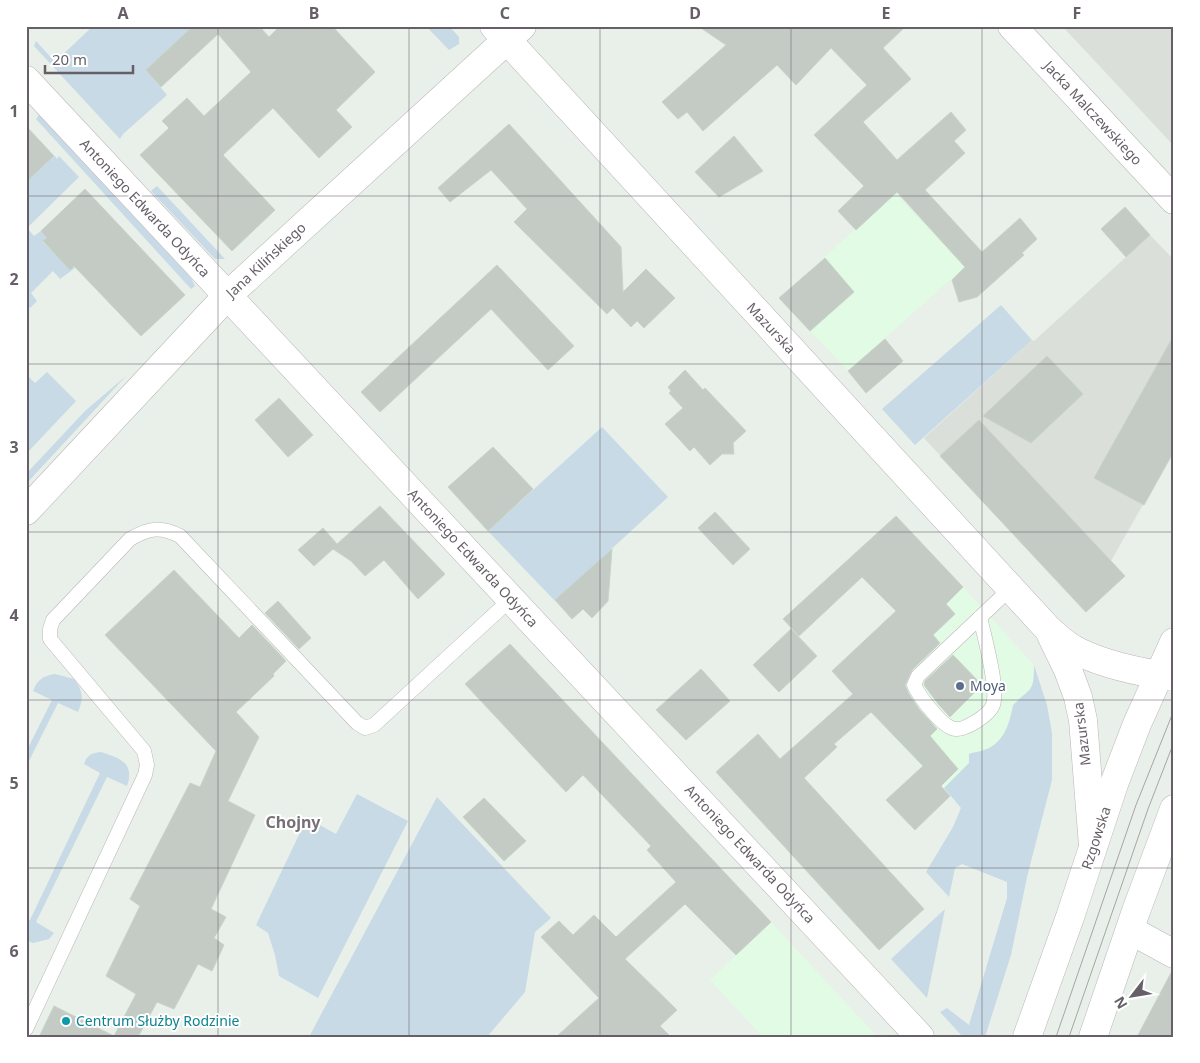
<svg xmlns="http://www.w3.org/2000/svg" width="1200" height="1063" viewBox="0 0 1200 1063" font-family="'Noto Sans',sans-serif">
<rect width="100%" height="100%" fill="#e8f0e9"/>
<g fill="#e1fbe5">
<polygon points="895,193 965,267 848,371 779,298"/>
<polygon points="963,587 1034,665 1047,706 1052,733 1052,780 961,808 851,691"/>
<polygon points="771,922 846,1003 878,1037 763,1037 710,980"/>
</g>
<g fill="#dadfda">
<polygon points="1062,26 1174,26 1174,146 1093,59"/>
<polygon points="1150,235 1174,260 1174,349 1159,361 1174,369 1174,450 1111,561 1125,576 1085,612 924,438 1032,340 1034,341"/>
</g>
<g fill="#c7dae5">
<polygon points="93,26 193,26 146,70 167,95 123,134 120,139 34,46 36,41 55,62"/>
<polygon points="426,26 449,26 459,37 459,44 449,50"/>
<polygon points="39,115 191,278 195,286 191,289 36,119"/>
<polygon points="55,156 57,159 59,156 79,177 27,228 34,236 41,231 47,238 43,242 51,250 56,246 75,268 60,279 53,271 31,293 37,301 30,308 26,304 26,182"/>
<polygon points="157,186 225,259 215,259 151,191"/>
<polygon points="1001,305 1032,340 915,445 882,409"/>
<polygon points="47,372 76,401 26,454 26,374 35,383"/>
<polygon points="126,376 26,484 26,474 85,411"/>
<polygon points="602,427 668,497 555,601 488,531"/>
<path d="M1034,665L1047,705L1052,733V780L1027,877L1011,955L985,1037H963L940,1012L947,1008L969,1025L1007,898V882L962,864L955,868L949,897L926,872L953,827L961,808L944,788L969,763V754C974,752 979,752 984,750C1004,744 1010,722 1013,705C1031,687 1034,693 1034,665Z"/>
<path d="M55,674L74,679C83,691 84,698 78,712L58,703L26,767V752L52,700L33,691C37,680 43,676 55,674Z"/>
<path d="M101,752C120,758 135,763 127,786L107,777L36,922L54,933L49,939L33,943L26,940V919L30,920L100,773L84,764C87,755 92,753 101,752Z"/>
<polygon points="357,794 408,821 318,998 279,976 275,955 268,933 256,925 307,818 336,834"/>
<polygon points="437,797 551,918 535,932 525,992 487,1037 309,1037"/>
<polygon points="945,909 927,998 891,959"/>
</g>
<g fill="#c4cbc5" stroke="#c7d4c7">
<polygon points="193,26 259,26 269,37 280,26 332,26 375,72 336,110 352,127 319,158 273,108 223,155 275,210 232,251 140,155 169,128 162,121 187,98 204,116 251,72 218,34 161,87 146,70"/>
<polygon points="698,26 906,26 883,48 911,79 863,122 897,160 951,112 966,130 954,141 965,153 925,190 982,252 1020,218 1037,239 1022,253 1024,255 977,297 959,302 952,280 965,267 897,192 856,230 838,211 864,186 814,135 867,85 831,48 796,85 777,65 703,131 687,112 678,119 662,102 726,45"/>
<polygon points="509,124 621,247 623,292 646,269 675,298 644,328 637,321 631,327 613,308 607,314 514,222 527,209 491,170 450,202 438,188"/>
<polygon points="26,126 54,156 26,182"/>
<polygon points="734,136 763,171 719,197 695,172"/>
<polygon points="85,189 185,295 141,336 74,266 70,270 43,241 47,238 41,231"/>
<polygon points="1125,207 1150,235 1126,257 1101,229"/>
<polygon points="825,258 854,292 810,331 779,298"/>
<polygon points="497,265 574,346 548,370 491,309 380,412 361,392"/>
<polygon points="1174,335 1174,451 1144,505 1094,478"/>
<polygon points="885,339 903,361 866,393 848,371"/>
<polygon points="1047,356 1083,394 1031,443 983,416"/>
<polygon points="685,370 703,390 705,388 746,431 733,443 734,454 722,454 710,465 694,447 690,451 665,424 683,408 669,393 671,391 668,387"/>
<polygon points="279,398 313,435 288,457 255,420"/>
<polygon points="979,420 1125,576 1086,612 940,456"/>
<polygon points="493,447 533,489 488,531 448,487"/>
<polygon points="380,506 445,574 418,599 384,560 365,576 351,561 333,549 314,566 298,550 323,528 337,544"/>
<polygon points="715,512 750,549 733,565 698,528"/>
<polygon points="896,516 963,587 946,604 955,614 933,635 940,643 912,670 905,685 909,694 919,709 937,729 930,736 958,769 941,786 950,796 915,830 886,800 923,766 871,712 834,744 837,747 804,778 924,909 879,950 716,772 758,734 780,759 853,694 832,671 896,611 862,577 799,636 783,619"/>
<polygon points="612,549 608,601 592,618 583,609 572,619 555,600"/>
<polygon points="174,570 239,638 252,625 286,661 273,674 274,676 236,712 259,737 228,801 255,815 211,909 226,917 214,938 224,945 212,971 198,964 174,1009 157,1002 138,1037 39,1037 54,1006 114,1036 136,994 106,976 140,906 130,899 190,783 200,787 216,751 105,635"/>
<polygon points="278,601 311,638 299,649 265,613"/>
<polygon points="791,629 817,656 779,692 753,665"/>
<polygon points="510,644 771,922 736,955 685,904 625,959 677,1010 660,1026 671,1037 556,1037 599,998 541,937 559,921 573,935 594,915 616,937 676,882 647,850 651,846 583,775 566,792 465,684"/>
<polygon points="953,655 982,685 950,717 939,705 924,685 925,681"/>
<polygon points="701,669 730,701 686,740 656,710"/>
<polygon points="484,798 526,841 504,861 463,817"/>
<polygon points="1173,969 1174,1037 1137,1037"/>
</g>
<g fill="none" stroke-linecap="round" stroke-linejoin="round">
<defs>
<g id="service">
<path d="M980,617C984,636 999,688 993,705C991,711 983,717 977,721C972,724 962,730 956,729C943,729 919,696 914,685L918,676L1011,588"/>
<path d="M26,1029L145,775L147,765L144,751L50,639V629L53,620L130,539C149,528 160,526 180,536L357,723L365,728L374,725L511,599"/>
</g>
<g id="minor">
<path d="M494,26L1048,629C1058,638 1067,647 1079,652C1106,665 1144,673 1174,677"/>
<polyline points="1012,26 1174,200"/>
<polyline points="26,80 920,1037"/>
<polyline points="1051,635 1068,670 1078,697 1083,720 1093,846"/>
<polyline points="1130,930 1174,954"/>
</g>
<polyline id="tertiary" points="26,511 228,295 522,26"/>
<g id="secondary">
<polyline points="1027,1037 1070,917 1114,784 1137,724 1174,642"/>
<polyline points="1093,1037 1136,911 1174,809"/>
</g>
</defs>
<use href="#service" stroke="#bbb5bb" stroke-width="15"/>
<use href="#minor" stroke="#bbb5bb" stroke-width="29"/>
<use href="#tertiary" stroke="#bbb5bb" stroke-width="29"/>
<use href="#secondary" stroke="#bdb6be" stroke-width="29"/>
<use href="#service" stroke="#fff" stroke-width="14"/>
<use href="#minor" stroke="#fff" stroke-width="28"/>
<use href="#tertiary" stroke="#fff" stroke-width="28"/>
<use href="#secondary" stroke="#fff" stroke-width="28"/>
<g stroke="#a7a4a7" stroke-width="1">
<polyline points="1056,1037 1136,805 1174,710"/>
<polyline points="1069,1037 1148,809 1174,742"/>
</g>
</g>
<path fill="none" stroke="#665f67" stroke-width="1" stroke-opacity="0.55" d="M218,26V1037M409,26V1037M600,26V1037M791,26V1037M982,26V1037M26,196H1174M26,364H1174M26,532H1174M26,700H1174M26,868H1174"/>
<circle fill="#5c6f8a" stroke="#fff" stroke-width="2" cx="960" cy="686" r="5"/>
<circle fill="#0f9aa8" stroke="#fff" stroke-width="2" cx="66" cy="1021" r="5"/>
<g text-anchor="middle" stroke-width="4" stroke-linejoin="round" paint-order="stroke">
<g font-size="14" fill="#665f67" stroke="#fff">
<text transform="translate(1093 113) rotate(47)" y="5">Jacka Malczewskiego</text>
<text transform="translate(145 208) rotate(47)" y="5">Antoniego Edwarda Odyńca</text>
<text transform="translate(266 260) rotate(-43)" y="5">Jana Kilińskiego</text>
<text transform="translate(771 328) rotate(47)" y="5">Mazurska</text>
<text transform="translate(473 558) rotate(47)" y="5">Antoniego Edwarda Odyńca</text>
<text transform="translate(1082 734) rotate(-97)" y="5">Mazurska</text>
<text transform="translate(1096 838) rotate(-72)" y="5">Rzgowska</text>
<text transform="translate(750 854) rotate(47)" y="5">Antoniego Edwarda Odyńca</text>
</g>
<g font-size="14" fill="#4e5e75" stroke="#fff" text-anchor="start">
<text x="970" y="691">Moya</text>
</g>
<g font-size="14" fill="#0d838f" stroke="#fff" text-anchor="start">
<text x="76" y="1026">Centrum Służby Rodzinie</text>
</g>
<g font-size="16" font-weight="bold" fill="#777078" stroke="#fff">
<text x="293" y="828">Chojny</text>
</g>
</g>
<rect width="1200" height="1063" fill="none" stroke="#ffffff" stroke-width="55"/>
<g transform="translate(1132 996) rotate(239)" stroke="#ffffff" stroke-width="4" paint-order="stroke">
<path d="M0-4L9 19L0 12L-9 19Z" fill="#665f67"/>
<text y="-8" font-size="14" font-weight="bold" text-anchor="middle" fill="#665f67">N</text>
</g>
<path d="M45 65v8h88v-8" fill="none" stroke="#665f67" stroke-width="2.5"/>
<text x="52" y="65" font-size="15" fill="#665f67" stroke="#ffffff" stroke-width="4" paint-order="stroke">20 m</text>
<rect x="28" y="28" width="1144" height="1008" fill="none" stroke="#665f67" stroke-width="2"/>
<g font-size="16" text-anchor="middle" font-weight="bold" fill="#665f67">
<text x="123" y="19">A</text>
<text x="314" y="19">B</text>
<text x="505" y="19">C</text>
<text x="695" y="19">D</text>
<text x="886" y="19">E</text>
<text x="1077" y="19">F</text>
<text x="14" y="117">1</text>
<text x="14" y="285">2</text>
<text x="14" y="453">3</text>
<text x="14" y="621">4</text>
<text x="14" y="789">5</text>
<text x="14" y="957">6</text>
</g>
</svg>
